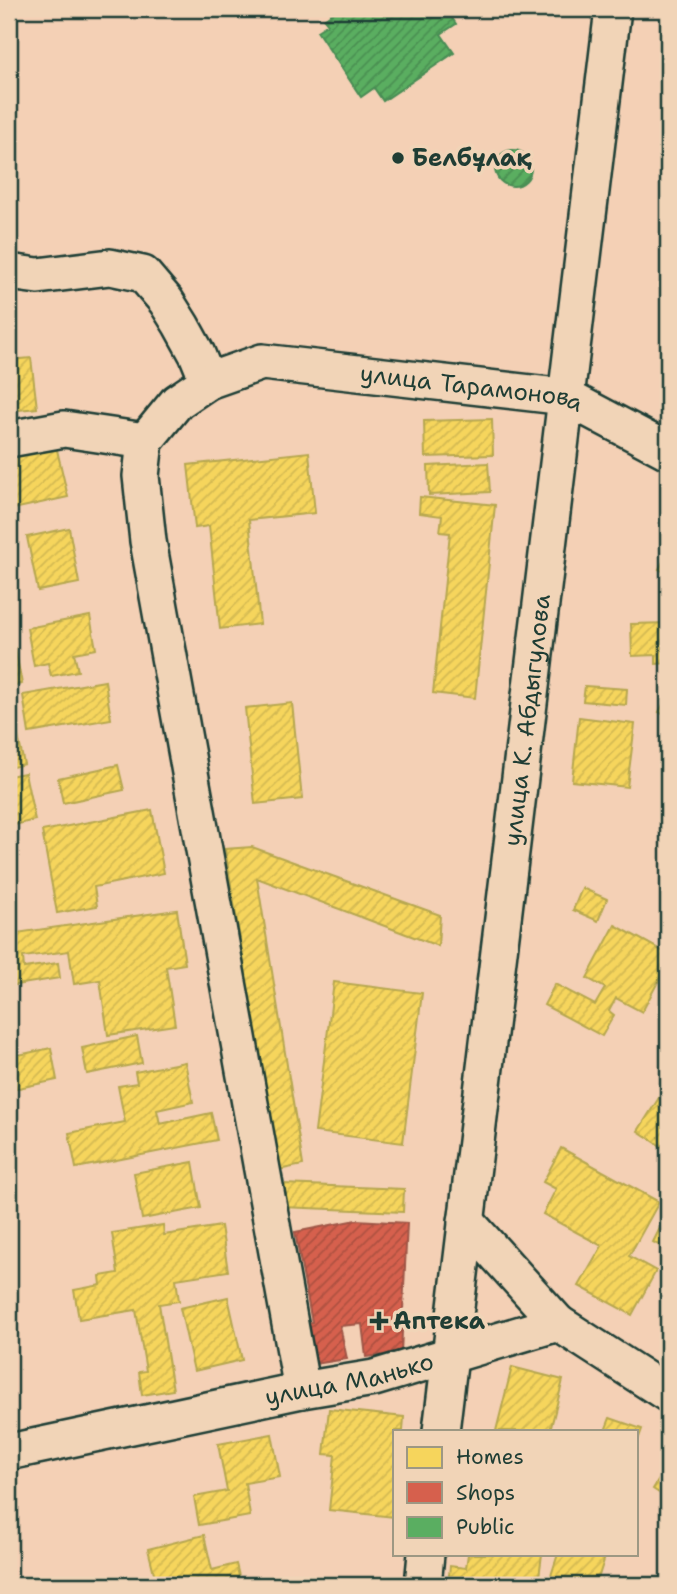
<svg xmlns="http://www.w3.org/2000/svg" width="677" height="1594" viewBox="0 0 677 1594" font-family="'Shantell Sans',sans-serif">
<defs>
<pattern id="homes-hatch" width="6" height="6" patternUnits="userSpaceOnUse" patternTransform="scale(1.75)"><rect width="6" height="6" fill="#f6d55c"/><path d="M-1 1l2-2M0 6l6-6M5 7l2-2" fill="none" stroke="#d2b851"/></pattern>
<pattern id="shops-hatch" width="6" height="6" patternUnits="userSpaceOnUse" patternTransform="scale(1.75)"><rect width="6" height="6" fill="#d6604d"/><path d="M-1 1l2-2M0 6l6-6M5 7l2-2" fill="none" stroke="#ad5041"/></pattern>
<pattern id="public-hatch" width="6" height="6" patternUnits="userSpaceOnUse" patternTransform="scale(1.75)"><rect width="6" height="6" fill="#5aae61"/><path d="M-1 1l2-2M0 6l6-6M5 7l2-2" fill="none" stroke="#4a8f51"/></pattern>
</defs>
<rect width="100%" height="100%" fill="#f4d0b5"/>
<filter id="ink" filterUnits="userSpaceOnUse"><feTurbulence type="fractalNoise" baseFrequency=".0143" numOctaves="2"/><feDisplacementMap in="SourceGraphic" scale="14" xChannelSelector="R" yChannelSelector="G"/><feConvolveMatrix kernelMatrix="1 2 1 2 8 2 1 2 1" color-interpolation-filters="sRGB"/></filter>
<g filter="url(#ink)">
<g fill="url(#homes-hatch)" stroke="#b6a750" stroke-width="2">
<polygon points="31,358 37,408 9,411 9,360"/>
<polygon points="492,419 493,455 425,457 424,421"/>
<polygon points="54,437 68,497 9,510 9,446"/>
<polygon points="309,452 315,513 249,520 260,624 220,629 209,526 195,528 188,465"/>
<polygon points="488,463 490,492 429,495 428,466"/>
<polygon points="420,497 495,505 475,698 433,693 450,533 440,532 442,516 419,513"/>
<polygon points="69,528 79,583 38,591 27,537"/>
<polygon points="668,552 668,574 659,569"/>
<polygon points="90,616 96,649 74,653 78,671 51,676 48,663 34,666 27,628"/>
<polygon points="668,623 668,663 656,664 656,655 632,656 631,624"/>
<polygon points="15,648 22,684 9,686 9,650"/>
<polygon points="105,681 111,719 29,733 23,695"/>
<polygon points="585,686 627,689 626,705 583,701"/>
<polygon points="668,695 668,717 659,712"/>
<polygon points="292,703 302,799 255,804 245,708"/>
<polygon points="579,717 635,724 627,787 572,781"/>
<polygon points="17,732 24,764 9,768 9,734"/>
<polygon points="118,765 124,790 63,803 58,778"/>
<polygon points="25,773 35,820 10,826 9,819 9,776"/>
<polygon points="152,810 164,873 94,887 97,906 57,913 42,831"/>
<polygon points="252,847 440,915 438,946 257,878 303,1165 278,1170 225,849"/>
<polygon points="582,888 607,899 598,921 573,910"/>
<polygon points="177,910 185,964 166,967 175,1025 108,1035 100,980 74,984 69,951 23,957 24,968 58,963 60,978 9,986 9,934"/>
<polygon points="615,925 668,954 668,963 642,1012 616,998 609,1011 614,1015 602,1036 544,1005 555,984 595,1005 605,988 587,978"/>
<polygon points="334,982 422,993 403,1143 315,1132"/>
<polygon points="137,1036 142,1063 87,1074 82,1048"/>
<polygon points="51,1048 57,1080 9,1090 9,1057"/>
<polygon points="185,1062 193,1102 157,1110 160,1124 211,1113 217,1140 76,1168 69,1133 125,1122 118,1086 137,1083 135,1072"/>
<polygon points="662,1093 668,1098 668,1142 664,1148 638,1131"/>
<polygon points="561,1148 659,1202 629,1256 656,1271 632,1315 579,1286 602,1246 543,1214 556,1189 543,1182"/>
<polygon points="193,1162 201,1208 142,1219 134,1173"/>
<polygon points="283,1184 404,1189 403,1212 282,1207"/>
<polygon points="663,1222 668,1224 668,1250 653,1242"/>
<polygon points="163,1225 164,1235 221,1226 228,1271 176,1279 179,1301 159,1304 173,1390 142,1395 139,1372 146,1371 136,1310 79,1319 74,1290 101,1285 100,1276 118,1273 112,1233"/>
<polygon points="228,1297 242,1360 194,1371 180,1308"/>
<polygon points="512,1367 563,1380 550,1431 496,1431"/>
<polygon points="329,1409 404,1417 403,1431 395,1431 395,1501 394,1517 329,1510 335,1455 324,1454"/>
<polygon points="610,1418 642,1429 637,1443 637,1431 605,1431"/>
<polygon points="272,1434 280,1477 245,1483 250,1516 199,1525 194,1497 227,1491 218,1444"/>
<polygon points="668,1465 668,1499 653,1489"/>
<polygon points="204,1535 212,1570 236,1564 241,1584 157,1585 148,1549"/>
<polygon points="468,1554 542,1554 538,1585 448,1585 450,1566 466,1568"/>
<polygon points="558,1554 606,1554 596,1585 548,1585"/>
</g>
<polygon fill="url(#shops-hatch)" stroke="#9f5646" stroke-width="2" points="356,1220 407,1223 401,1353 366,1357 362,1324 340,1326 347,1359 314,1364 305,1323 312,1322 295,1232"/>
<g fill="url(#public-hatch)" stroke="#488c54" stroke-width="2">
<polygon points="338,9 446,9 456,24 441,34 454,53 383,101 374,88 361,97 317,31 328,24 324,19"/>
<circle cx="513" cy="168" r="18"/>
</g>
<g fill="none" stroke-linecap="round" stroke-linejoin="round">
<defs>
<g id="minor">
<polyline points="9,272 38,276 110,267 143,274 166,301 181,325 197,354 208,381"/>
<polyline points="9,439 64,429 145,441"/>
<polyline points="466,1221 558,1323"/>
<path id="s1" d="M302,1390L148,541L141,476L145,441L177,402L208,381L262,362L566,397L668,451"/>
<path id="s2" d="M441,1431L613,9"/>
<path id="s3" d="M9,1452L302,1390L374,1378L558,1323L668,1394"/>
<polyline points="423,1585 426,1554"/>
</g>
</defs>
<use href="#minor" stroke="#1f3d34" stroke-width="40"/>
<use href="#minor" stroke="#f1d4b7" stroke-width="35"/>
</g>
</g>
<g fill="#1f3d34" stroke="#f1d4b7" stroke-width="2.5">
<circle cx="398" cy="158" r="7"/>
<path d="M375.5 1310.5h7v7h7v7h-7v7h-7v-7h-7v-7h7z"/>
</g>
<g text-anchor="middle" stroke-width="7" stroke-linejoin="round" paint-order="stroke">
<g font-size="24" font-weight="bold" fill="#1f3d34" stroke="#f1d4b7" text-anchor="start">
<text x="412" y="166">Белбұлақ</text>
<text x="393" y="1329">Аптека</text>
</g>
<g font-size="24" fill="#1f3d34" stroke="#f1d4b7">
<text dy="8" stroke="none"><textPath href="#s1" startOffset="1320">улица Тарамонова</textPath></text>
<text dy="8" stroke="none"><textPath href="#s2" startOffset="716">улица К. Абдыгулова</textPath></text>
<text dy="8" stroke="none"><textPath href="#s3" startOffset="348">улица Манько</textPath></text>
</g>
</g>
<rect width="677" height="1594" fill="none" stroke="#f1d4b7" stroke-width="35"/>
<rect x="18" y="18" width="642" height="1559" fill="none" stroke="#1f3d34" stroke-width="2.5" filter="url(#ink)"/>
<rect x="393" y="1430" width="245" height="126" fill="#f1d4b7" stroke="#9d9883" stroke-width="2"/>
<rect x="407" y="1447" width="35" height="21" fill="#f6d55c" stroke="#9d9883" stroke-width="2"/>
<text x="456" y="1464" font-size="21" fill="#1f3d34">Homes</text>
<rect x="407" y="1482" width="35" height="21" fill="#d6604d" stroke="#9d9883" stroke-width="2"/>
<text x="456" y="1500" font-size="21" fill="#1f3d34">Shops</text>
<rect x="407" y="1517" width="35" height="21" fill="#5aae61" stroke="#9d9883" stroke-width="2"/>
<text x="456" y="1534" font-size="21" fill="#1f3d34">Public</text>
</svg>
